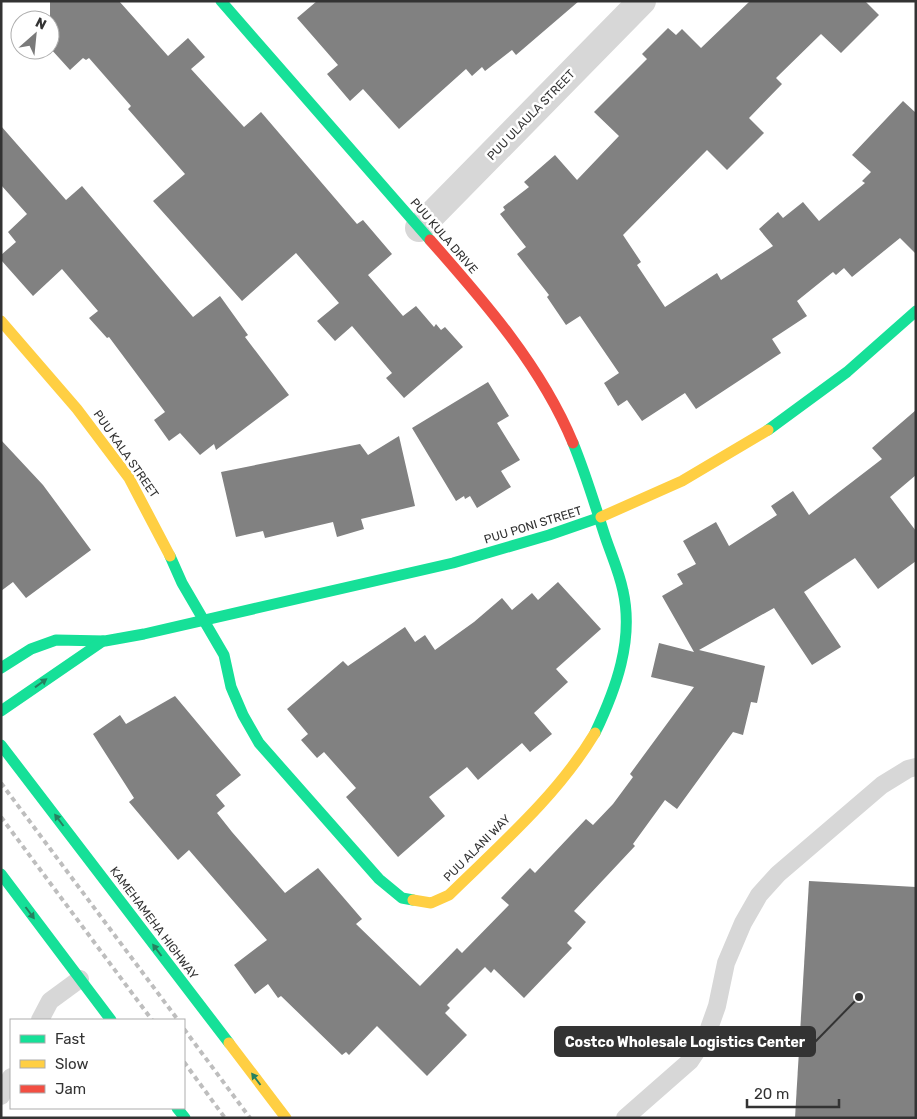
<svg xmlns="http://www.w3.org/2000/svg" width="917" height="1119" viewBox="0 0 917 1119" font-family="Rubik,sans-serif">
<rect width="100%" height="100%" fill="#fff"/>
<g fill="#818181">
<polygon points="50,1 119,1 168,56 188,38 205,57 191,69 244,127 261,112 357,224 363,220 392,254 368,275 403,316 416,306 434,327 436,324 441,330 445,327 463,347 404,398 386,378 392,373 352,326 335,341 317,321 339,303 296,253 242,301 153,201 185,174 128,109 131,106 89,58 86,60 83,58 70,70 50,48"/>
<polygon points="317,1 579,1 516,55 512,50 485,71 482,67 472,76 466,69 399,129 363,89 350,101 327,74 338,65 297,18"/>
<polygon points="750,1 865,1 879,15 841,53 821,34 776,78 782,84 749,118 764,133 727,170 707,150 623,235 641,262 637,265 665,307 717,273 721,280 773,246 759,229 778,212 783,218 803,202 819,221 865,183 862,181 871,172 852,155 903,101 916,113 916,254 900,238 852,277 844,268 836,275 833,272 797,301 807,316 772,339 781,353 696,409 685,393 642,421 627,400 618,406 604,383 619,373 580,316 566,325 547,297 549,295 517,254 526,247 500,214 505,210 503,207 529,187 524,182 555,155 577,180 619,136 594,112 647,59 642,54 668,28 676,35 682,29 701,48"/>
<polygon points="1,126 66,200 82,186 193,317 220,296 248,335 245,337 289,395 216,450 214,444 200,455 180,433 169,441 154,420 165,412 109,337 107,338 89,318 98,311 62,269 33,296 1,260 1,255 16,242 8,232 27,214 1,185"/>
<polygon points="488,382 509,416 497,423 520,460 501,471 511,487 477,508 470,496 465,499 464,496 456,501 412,428"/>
<polygon points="916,410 916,475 890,497 916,531 916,561 878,589 855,558 804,592 841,647 812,665 774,608 699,650 765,666 757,703 751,702 743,735 733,732 677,809 665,800 633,844 635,846 574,911 586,922 567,943 572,948 524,998 494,969 491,973 485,967 447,1005 450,1008 445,1013 467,1035 427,1076 377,1026 349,1055 346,1052 342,1055 281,996 278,998 268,984 255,994 234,965 267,940 189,850 178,860 129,802 134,798 93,734 120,715 126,724 175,696 241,775 216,795 225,806 217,813 232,832 285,893 318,868 362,919 356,924 420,986 457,948 462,953 509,905 501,898 530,868 535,873 586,819 593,825 613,804 633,777 630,774 694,687 651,677 659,643 694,652 662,596 683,584 677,574 696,564 683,541 716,522 729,546 777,515 771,506 793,491 809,515 882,459 872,448"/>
<polygon points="399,436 415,506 361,519 364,529 337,537 333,522 265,538 263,531 236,537 221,472 360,444 368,455"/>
<polygon points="1,440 43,485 91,550 26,598 13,582 1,591"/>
<polygon points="558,582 601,629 556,669 568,682 534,713 552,734 530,752 522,743 478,780 467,767 429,797 445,816 398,857 346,797 356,788 324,752 317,758 301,740 308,734 287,709 343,661 348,666 405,627 415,642 425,635 435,650 474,622 502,598 512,610 532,593 538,600"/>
<polygon points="809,881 916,887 916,1118 795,1118"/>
</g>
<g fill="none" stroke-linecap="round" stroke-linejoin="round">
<g stroke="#d7d7d7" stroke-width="18">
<polyline points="40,1020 50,1001 80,979"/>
<polyline points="1,1096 11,1077"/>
<polyline points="625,1118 690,1061 706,1037 717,1006 726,963 743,923 759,895 778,874 882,785 908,769 916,767"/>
</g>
<polyline stroke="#d7d7d7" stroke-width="28" points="419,228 642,1"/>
<g stroke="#16e098" stroke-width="11">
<polyline points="221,1 430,240"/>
<polyline points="768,430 847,372 916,311"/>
<path d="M573,443C585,472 594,502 604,533C610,552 619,571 623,591C634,640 616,689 595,733"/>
<polyline points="170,556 182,583 224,655 231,687 243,715 259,743 379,879 402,898 413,900"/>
<polyline points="1,668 31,649 56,640 105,641 144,634 453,563 549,535 601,517"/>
<polyline points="1,711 103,641"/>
<polyline points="1,745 229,1043"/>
<polyline points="1,874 111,1020"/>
<polyline points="177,1108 185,1118"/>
</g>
<g stroke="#ffcf43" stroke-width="11">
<polyline points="1,321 77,409 129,478 170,556"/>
<polyline points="601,517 682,481 768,430"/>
<path d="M413,900L431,903L449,895C501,844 557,796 595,733"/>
<polyline points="229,1043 286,1118"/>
</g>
<path stroke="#f24e42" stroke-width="11" d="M430,240C484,301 541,366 573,443"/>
<g stroke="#bebebe" stroke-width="4" stroke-dasharray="5 4" stroke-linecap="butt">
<polyline points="1,783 178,1020"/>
<polyline points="1,817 152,1020"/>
<polyline points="184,1029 250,1118"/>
<polyline points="184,1062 225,1118"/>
</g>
</g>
<defs><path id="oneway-solid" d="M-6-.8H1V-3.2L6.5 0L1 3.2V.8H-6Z" transform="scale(1.25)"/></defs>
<g fill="#268160">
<use href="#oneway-solid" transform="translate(41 683) rotate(-36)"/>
<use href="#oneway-solid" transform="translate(59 820) rotate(-127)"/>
<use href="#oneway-solid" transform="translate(30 913) rotate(53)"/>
<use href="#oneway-solid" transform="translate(157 950) rotate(-127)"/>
<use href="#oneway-solid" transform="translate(256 1079) rotate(-127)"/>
</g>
<g text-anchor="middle" stroke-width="5" stroke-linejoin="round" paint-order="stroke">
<g font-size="12" fill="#333" stroke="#fff">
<text transform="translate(531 115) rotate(-46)" y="4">PUU ULAULA STREET</text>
<text transform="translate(444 236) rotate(49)" y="4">PUU KULA DRIVE</text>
<text transform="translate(126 454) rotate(55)" y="4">PUU KALA STREET</text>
<text transform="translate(533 525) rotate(-17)" y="4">PUU PONI STREET</text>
<text transform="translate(477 848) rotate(-45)" y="4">PUU ALANI WAY</text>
<text transform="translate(154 923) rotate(53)" y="4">KAMEHAMEHA HIGHWAY</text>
</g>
</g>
<path fill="none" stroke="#333" stroke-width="2" d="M859 997L815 1042"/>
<circle fill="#333" stroke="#fff" stroke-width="2" cx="859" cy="997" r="5"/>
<rect fill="#333" stroke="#333" stroke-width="2" x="555" y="1027" width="260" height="29" rx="5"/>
<g font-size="14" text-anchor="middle" font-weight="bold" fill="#fff">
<text x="685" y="1047">Costco Wholesale Logistics Center</text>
</g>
<rect width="917" height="1119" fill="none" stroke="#333333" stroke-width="5"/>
<rect x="10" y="1019" width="175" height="90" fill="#ffffff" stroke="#adadad"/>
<rect x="20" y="1035" width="25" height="8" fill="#16e098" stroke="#adadad"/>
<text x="55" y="1044" font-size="15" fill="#333333">Fast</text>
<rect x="20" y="1060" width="25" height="8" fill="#ffcf43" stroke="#adadad"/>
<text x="55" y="1069" font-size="15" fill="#333333">Slow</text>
<rect x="20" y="1085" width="25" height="8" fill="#f24e42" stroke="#adadad"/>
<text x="55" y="1094" font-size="15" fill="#333333">Jam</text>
<g transform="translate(35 35) rotate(27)"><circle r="24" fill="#ffffff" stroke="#adadad"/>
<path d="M0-4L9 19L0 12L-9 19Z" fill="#7a7a7a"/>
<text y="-8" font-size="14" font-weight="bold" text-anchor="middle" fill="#333333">N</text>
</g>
<path d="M747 1099v8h92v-8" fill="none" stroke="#333333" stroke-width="2.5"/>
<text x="754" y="1099" font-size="15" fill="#333333" stroke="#ffffff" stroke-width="4" paint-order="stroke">20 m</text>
</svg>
